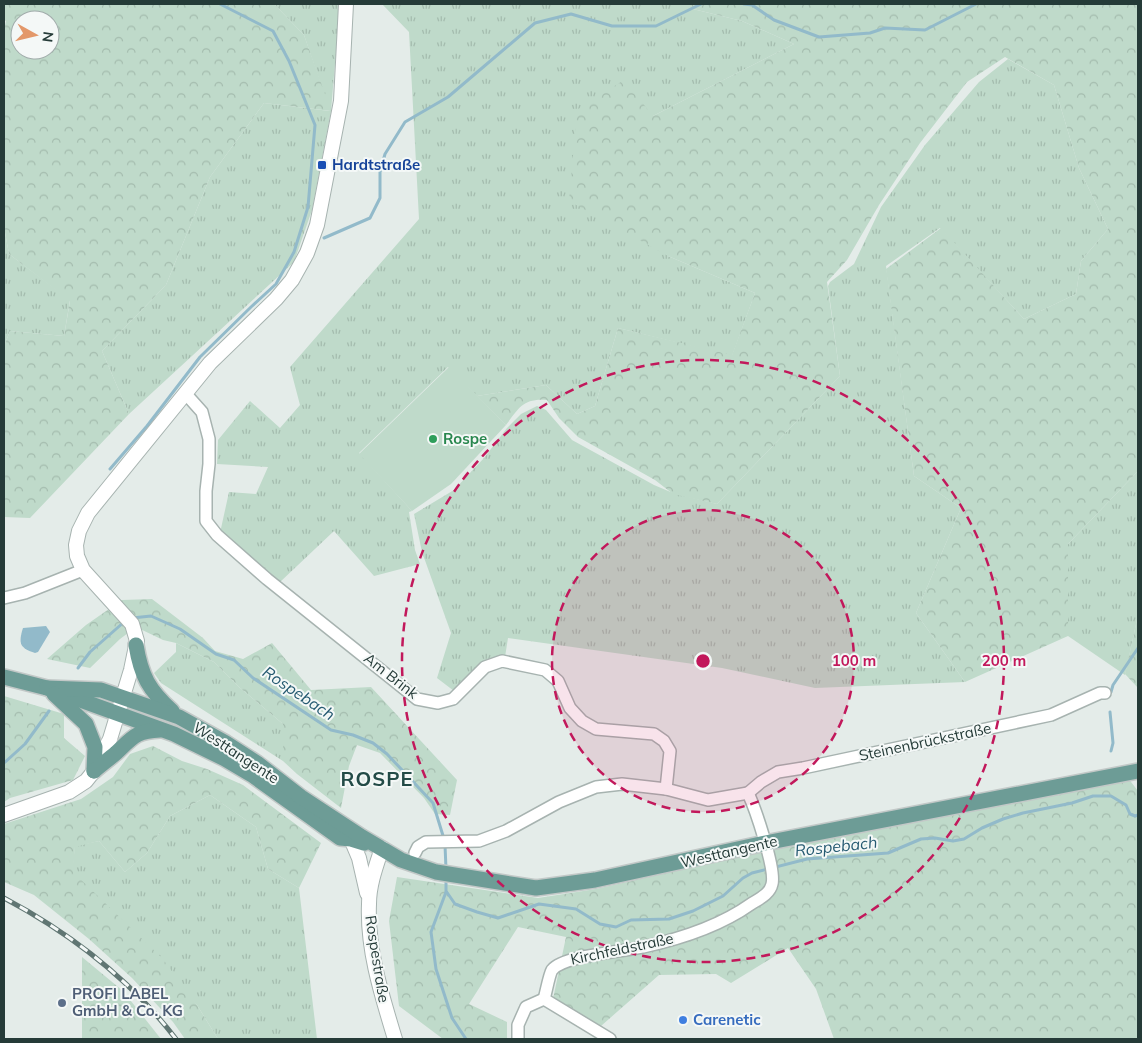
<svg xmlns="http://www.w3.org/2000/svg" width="1142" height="1043" viewBox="0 0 1142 1043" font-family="Mulish,sans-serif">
<defs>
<pattern id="grass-tufts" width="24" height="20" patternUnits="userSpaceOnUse" patternTransform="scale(1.25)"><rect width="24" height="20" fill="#bfdaca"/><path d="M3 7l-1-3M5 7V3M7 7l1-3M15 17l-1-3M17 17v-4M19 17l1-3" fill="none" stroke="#a4bcae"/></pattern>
<pattern id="forest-crowns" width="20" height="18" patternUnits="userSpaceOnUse" patternTransform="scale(1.25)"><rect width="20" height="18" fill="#bfdaca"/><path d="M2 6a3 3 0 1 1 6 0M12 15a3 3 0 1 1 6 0" fill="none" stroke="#a4bcae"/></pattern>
</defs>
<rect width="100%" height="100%" fill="#e4ece9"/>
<g fill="url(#grass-tufts)">
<polygon points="274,4 340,4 331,111 312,210 294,262 129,414 102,351 166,285 210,177 264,103 330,111 304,35"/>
<polygon points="382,4 693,4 693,9 742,21 794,44 653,116 668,256 755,293 732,356 618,328 595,406 577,414 546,385 477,396 448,367 359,453 412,511 409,512 415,550 420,564 374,576 334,531 279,583 220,533 229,492 256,494 268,467 217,464 218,440 250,401 280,428 300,405 290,367 419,219 409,32"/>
<path d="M1008,59L1054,85L1079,168L1108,229L1081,261L1076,294L1024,319L940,228L886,266L914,476L961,508L916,613L965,682L815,688L722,668L508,638L505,657C478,658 471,673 454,691L437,678L451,633L422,552L414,514L454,490L484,458L507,428L521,414L537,406L546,410L572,440L654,485L673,493L717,504L840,376L828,286L830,282L854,264L881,207L925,145L979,82Z"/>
<polygon points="4,227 9,254 70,300 64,336 10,331 4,346"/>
<polygon points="1138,471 1138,615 1125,675 1068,636 1068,544"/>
<polygon points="176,643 214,662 239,687 283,724 283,761 161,683 154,673 176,652"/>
<polygon points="210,795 256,827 268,869 299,888 317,1039 218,1039 197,1005 109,909 72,872 75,846 99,841 125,872 147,853 170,816"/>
</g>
<g fill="url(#forest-crowns)" fill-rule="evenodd">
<path d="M4,4H274L304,35L331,111L264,103L210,177L166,285L102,351L129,414L30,518L4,517V346L10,331L64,336L70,301L9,254L4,227V30L6,21L4,20ZM20,20H50V50H20Z"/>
<path d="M693,4H1138V471L1068,544V636L965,682L916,613L961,508L914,476L886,269L941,228L1024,319L1076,294L1081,261L1108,229L1079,168L1054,85L1005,57L967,82L920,143L879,205L847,260L827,282L840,376L717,504L673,494L655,480L578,437L559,418L547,400C523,398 519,408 506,425L477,396L546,385L577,414L595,406L618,328L732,355L755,293L668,256L569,201L577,110L624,80L653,116L794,44L742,21L693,9Z"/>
<polygon points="152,599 203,638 215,651 243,659 272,643 311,690 371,687 457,780 450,815 435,814 424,798 380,753 357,745 349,766 341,808 297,774 283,761 283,724 239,687 214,662 176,643 163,640 136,627 120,639 90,668 47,659 86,625 122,600"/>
<polygon points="1138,615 1138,688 1125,674"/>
<polygon points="4,696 64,714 64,738 85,756 73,780 10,798 4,802"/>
<polygon points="153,746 182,761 207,769 243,785 321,843 299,888 268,869 256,827 210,795 170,816 147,853 125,872 99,841 75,847 73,872 162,958 197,1005 218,1039 185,1039 173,1022 132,978 89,939 34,895 4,882 4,824 81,799 113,777 130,754"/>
<polygon points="1128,778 1138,791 1138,1039 834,1039 816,989 788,948 731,983 716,974 659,975 601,1026 553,999 566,937 518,927 469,1004 507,1022 507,1039 443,1039 399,1006 389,921 397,877 538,898 596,889 680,870 765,848"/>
<polygon points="82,957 123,991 161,1039 82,1039"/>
</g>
<polygon fill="#bfdaca" points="449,367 506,425 451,484 412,511 359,454"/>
<path fill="#92baca" d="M46,626L50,632L38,652L35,653C20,648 18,644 23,628Z"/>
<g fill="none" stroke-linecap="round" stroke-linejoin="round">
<g stroke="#92baca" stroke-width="3">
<polyline points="744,4 752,5 774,20 819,37 870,33 885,28 925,30 976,4"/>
<polyline points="324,238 370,218 380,198 380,172 385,154 405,122 448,97 535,23 571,14 612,26 656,26 701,4"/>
<polyline points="110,469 147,426 200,357 251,307 276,284 294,252 308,207 315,125 289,61 273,31 220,4"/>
<polyline points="132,618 151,616 180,629 216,654 234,660 253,678 331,730 353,735 373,743 387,754 433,803 444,839"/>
<polyline points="78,668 90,652 124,622"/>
<polyline points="1111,692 1113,685 1138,648"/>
<polyline points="1110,712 1113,743 1111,751"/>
<polyline points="4,763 25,744 49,711"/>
<polyline points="445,845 446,869"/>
<polyline points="446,878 446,891 455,904 477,912 498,918 539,904 576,909 600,924 616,927 631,920 669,919 693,911 723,896 743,878 752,873 807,859 888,853 921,839 935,838 953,841 964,839 982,828 1003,819 1023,813 1072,803 1093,796 1111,796 1126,805 1130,814 1135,816 1138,815"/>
<polyline points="446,892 431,932 436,969 452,1018 466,1039"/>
</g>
<defs>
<g id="minor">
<polyline points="185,393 202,412 209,439 209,464 206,491 206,521 217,535 267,579 417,699 438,703 453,699 485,667 502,661 545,670 558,681 570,708 582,721 596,729 654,734 664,741 670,751 666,789"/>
<polyline points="4,598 25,593 83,570"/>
<polyline points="748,793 761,782 778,772 803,768 1051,715 1100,693 1105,693"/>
<path d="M415,853L418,847L426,842L479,841L506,831L559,802L596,787L622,784L666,789L708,800L748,793C755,808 776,869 772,884C770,894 759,899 751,904C720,926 680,939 643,947C623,952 564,955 552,970C549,975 546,993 544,999L610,1039"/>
<polyline points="518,1039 518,1025 526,1007 544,999"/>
</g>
<g id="tertiary">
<polyline points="4,815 69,792 86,781 94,771 110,739 131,670 137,641 132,624 83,570 77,556 76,545 79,531 88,513 210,363 276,299 292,280 307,253 317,225 341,101 346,4"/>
<polyline points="351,839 359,858 367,893"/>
<path d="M382,848C376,866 369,885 369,904C367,950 382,996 395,1039"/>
</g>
<g id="primary">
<path d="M136,645C141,676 149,690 172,711"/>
<polyline points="4,677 47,688 174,734 225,759 252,775 340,838 351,839 364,843"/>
<polyline points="47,688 101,690 179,717 226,743 257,763 301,797 362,837 401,860 436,872 536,888 595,880 765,843 1138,771"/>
<polyline points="54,694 86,724 95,747 94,771"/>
<path d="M94,771C101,765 109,759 116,753C133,737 136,731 160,730"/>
</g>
</defs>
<use href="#minor" stroke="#a7b3b0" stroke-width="14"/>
<use href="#tertiary" stroke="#a7b3b0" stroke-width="16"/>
<use href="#primary" stroke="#c2c8c7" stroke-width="18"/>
<use href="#minor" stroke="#fff" stroke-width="11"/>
<use href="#tertiary" stroke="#fff" stroke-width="14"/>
<use href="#primary" stroke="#6d9c96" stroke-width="15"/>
<defs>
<path id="rail" d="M4,898C70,933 130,979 176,1039"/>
</defs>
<use href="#rail" stroke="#607673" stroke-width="5"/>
<use href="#rail" stroke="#f4f8f7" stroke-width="3" stroke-dasharray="9" stroke-linecap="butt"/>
</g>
<circle cx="703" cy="661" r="151" fill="#c2185b" fill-opacity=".12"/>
<g fill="none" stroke="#c2185b" stroke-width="2.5" stroke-dasharray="9 6">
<circle cx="703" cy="661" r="151"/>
<circle cx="703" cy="661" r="301"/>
</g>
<rect fill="#1a4fb4" stroke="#f4f8f7" stroke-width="2" x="317" y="160" width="10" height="10" rx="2.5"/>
<circle fill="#2e9e5b" stroke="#f4f8f7" stroke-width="2" cx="433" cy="439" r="5"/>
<circle fill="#5c6f8a" stroke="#f4f8f7" stroke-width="2" cx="62" cy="1003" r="5"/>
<circle fill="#3f7fe0" stroke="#f4f8f7" stroke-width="2" cx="683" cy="1020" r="5"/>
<g text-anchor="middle" stroke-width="4" stroke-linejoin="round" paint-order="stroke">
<g font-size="15" font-weight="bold" fill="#164399" stroke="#f4f8f7" text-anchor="start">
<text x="332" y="170">Hardtstraße</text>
</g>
<g font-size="15" font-weight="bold" fill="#27864d" stroke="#f4f8f7" text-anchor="start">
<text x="443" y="444">Rospe</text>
</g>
<g font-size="15" fill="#253b38" stroke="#f4f8f7">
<text transform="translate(391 676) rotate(38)" y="5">Am Brink</text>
<text transform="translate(925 742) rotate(-12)" y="5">Steinenbrückstraße</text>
<text transform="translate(236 753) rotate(33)" y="5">Westtangente</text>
<text transform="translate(729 852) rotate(-13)" y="5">Westtangente</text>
<text transform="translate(622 949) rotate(-12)" y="5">Kirchfeldstraße</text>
<text transform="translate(377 959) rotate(81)" y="5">Rospestraße</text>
</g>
<g font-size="15" font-weight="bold" fill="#4e5e75" stroke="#f4f8f7" text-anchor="start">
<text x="72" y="999">PROFI LABEL<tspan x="72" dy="17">GmbH &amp; Co. KG</tspan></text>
</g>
<g font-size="15" font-weight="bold" fill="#366cbe" stroke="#f4f8f7" text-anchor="start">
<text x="693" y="1025">Carenetic</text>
</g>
<g font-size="16" font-style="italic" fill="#255a71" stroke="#f4f8f7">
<text transform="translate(299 693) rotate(34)" y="6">Rospebach</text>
<text transform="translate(836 846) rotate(-6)" y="6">Rospebach</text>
</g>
<g font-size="20" font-weight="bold" letter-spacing="1" fill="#234b47" stroke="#f4f8f7">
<text x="377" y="786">ROSPE</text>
</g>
</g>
<circle cx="703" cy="661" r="8" fill="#c2185b" stroke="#f4f8f7" stroke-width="2.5"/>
<g font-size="15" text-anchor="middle" font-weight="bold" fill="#c2185b" stroke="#f4f8f7" stroke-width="4" stroke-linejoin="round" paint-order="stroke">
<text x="854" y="666">100 m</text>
<text x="1004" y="666">200 m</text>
</g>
<rect width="1142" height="1043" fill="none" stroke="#253b38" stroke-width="10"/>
<g transform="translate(35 35) rotate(98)"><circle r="24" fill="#f4f8f7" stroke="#a1acab"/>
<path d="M0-4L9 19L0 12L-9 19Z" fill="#e3986a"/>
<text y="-8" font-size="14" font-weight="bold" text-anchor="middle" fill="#253b38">N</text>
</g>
</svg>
